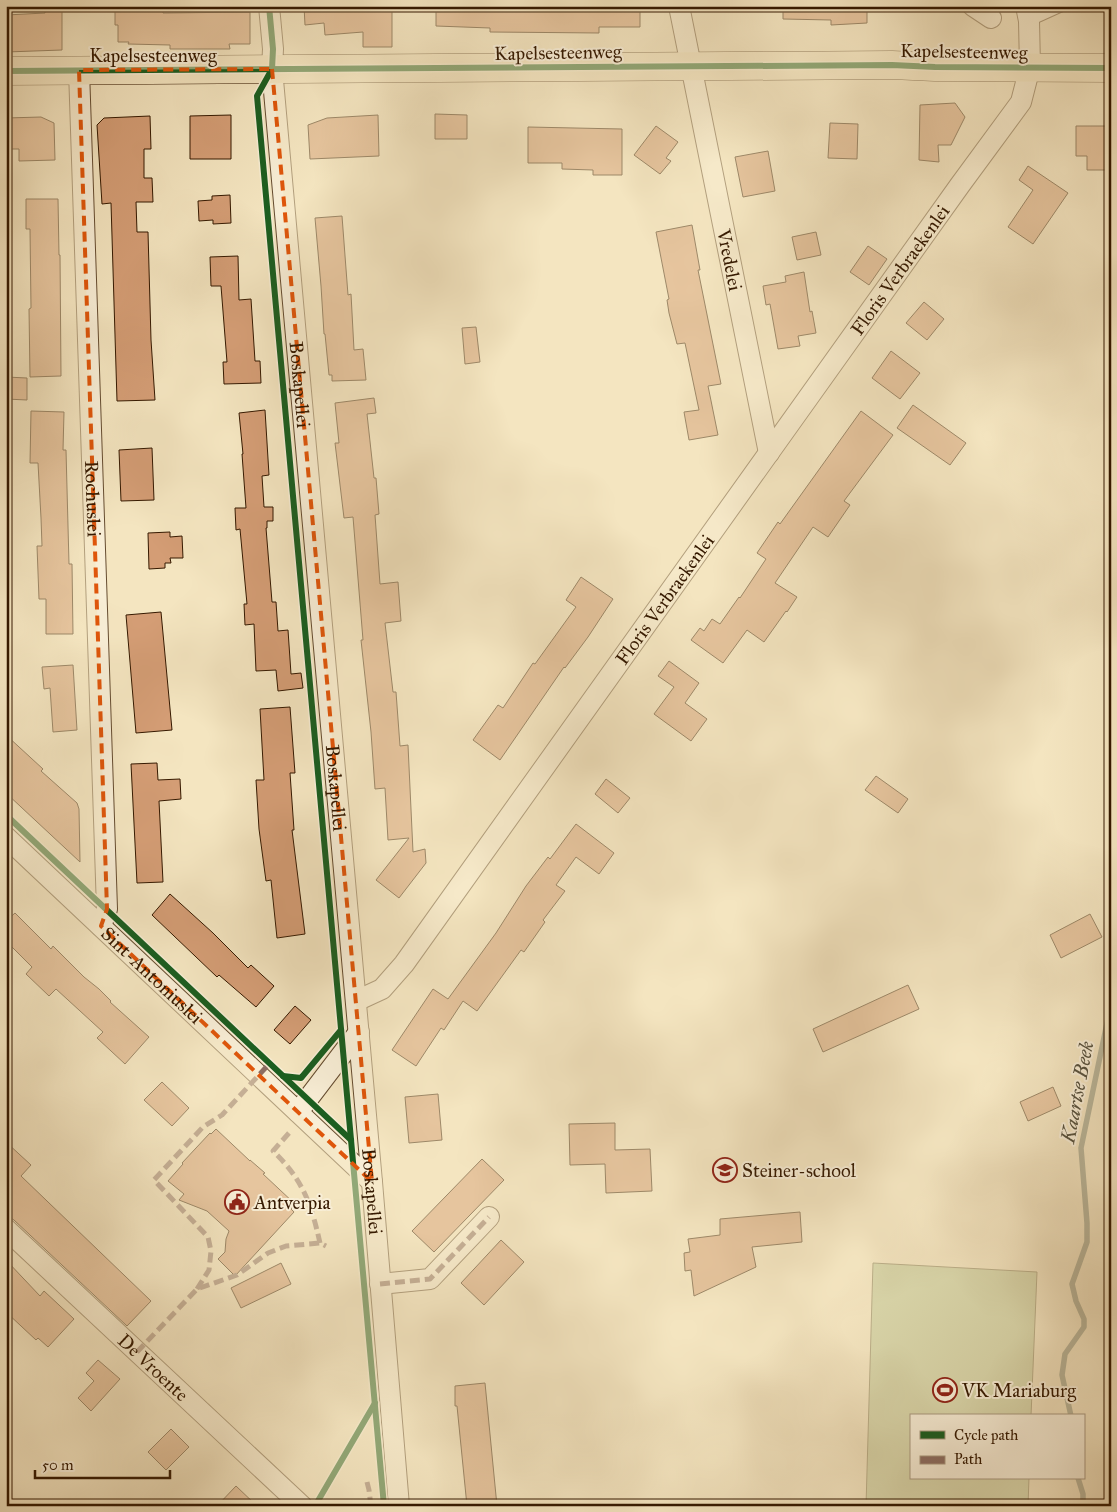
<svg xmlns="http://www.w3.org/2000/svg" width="1117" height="1512" viewBox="0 0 1117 1512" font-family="'IM FELL Great Primer',serif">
<rect width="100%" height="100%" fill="#f4e5c0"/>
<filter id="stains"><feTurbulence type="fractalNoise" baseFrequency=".004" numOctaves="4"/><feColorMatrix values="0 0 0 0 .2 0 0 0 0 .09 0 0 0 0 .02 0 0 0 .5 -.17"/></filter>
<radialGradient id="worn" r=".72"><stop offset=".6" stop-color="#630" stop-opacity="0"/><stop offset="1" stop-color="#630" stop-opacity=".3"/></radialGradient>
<polygon fill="#bbc593" stroke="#786f4a" points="873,1263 1037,1272 1031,1416 911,1416 911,1478 1029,1478 1028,1506 866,1506"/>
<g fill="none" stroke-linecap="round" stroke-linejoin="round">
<g stroke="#737d6d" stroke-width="5.5">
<polyline points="1071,1416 1062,1375 1065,1354 1084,1327 1084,1319 1076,1301 1072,1284 1087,1242 1087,1223 1081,1148 1111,1004"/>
<polyline points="1078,1478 1083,1494 1083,1506"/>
</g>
</g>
<g fill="#d49d75" stroke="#351900">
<polygon points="115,6 163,6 163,13 250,12 250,44 229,44 230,49 170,49 170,45 128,44 129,42 118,42 118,25 115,25"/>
<polygon points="304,6 392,7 392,47 363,47 363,32 325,35 324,23 305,25"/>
<polygon points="436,6 640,6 640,27 599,27 599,33 490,32 490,28 436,26"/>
<polygon points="783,6 867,6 867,23 831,25 831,20 783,19"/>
<polygon points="45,7 62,7 62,50 6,52 6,15 45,13"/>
<polygon points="955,103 965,117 951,145 938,145 939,162 919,160 920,105"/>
<polygon points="435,114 467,115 467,139 435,139"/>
<polygon points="231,115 231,159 190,159 190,116"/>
<polygon points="378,115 379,156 310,159 308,125 327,118"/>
<polygon points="150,116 151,149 144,149 144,178 152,178 153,202 136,202 137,232 148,232 151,340 155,400 117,401 111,203 102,204 97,125 104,118"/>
<polygon points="41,117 54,123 55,160 19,161 19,149 6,149 6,118"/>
<polygon points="830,123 858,124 857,159 828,158"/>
<polygon points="656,126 678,142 666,158 671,161 660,174 634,155"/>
<polygon points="1076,126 1109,126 1109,170 1087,170 1087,156 1076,156"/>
<polygon points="528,127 622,129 622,175 593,175 593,170 562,169 562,163 528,163"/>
<polygon points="768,151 775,191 743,197 735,157"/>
<polygon points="1028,166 1068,193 1033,244 1008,227 1033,190 1019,180"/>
<polygon points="230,195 231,223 213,224 213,220 199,221 198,201 212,200 212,196"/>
<polygon points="26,199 58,199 59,255 60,255 61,376 30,377 29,309 31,308 30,229 26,229"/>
<polygon points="342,216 348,295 351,294 354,350 363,349 366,380 332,381 332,375 329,375 325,334 324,334 321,286 315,218"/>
<polygon points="692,225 700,270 698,270 721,384 708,386 718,435 689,440 684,412 699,410 685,343 677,344 669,313 667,300 669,299 656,232"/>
<polygon points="816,232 821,255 797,260 792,237"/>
<polygon points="868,246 887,259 869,285 850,272"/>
<polygon points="238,256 239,300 251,299 255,361 260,361 261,383 224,384 223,362 227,362 221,286 211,286 210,257"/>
<polygon points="804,272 810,312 812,311 816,333 798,336 800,346 778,349 770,304 766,305 763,286 786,282 785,276"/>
<polygon points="924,302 944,319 927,340 906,323"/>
<polygon points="476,327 480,362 465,364 462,328"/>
<polygon points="891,351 920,373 900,399 872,378"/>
<polygon points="6,377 27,378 27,400 6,399"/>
<polygon points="374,398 376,413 367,414 374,478 376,478 379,514 375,515 380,584 398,582 401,621 385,623 393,692 396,692 400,746 408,745 413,852 425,849 426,863 399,898 376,880 409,838 388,840 385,788 375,789 371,732 361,640 363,640 353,517 344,518 335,443 339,443 335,403"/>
<polygon points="913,405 966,443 950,465 897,428"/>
<polygon points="265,410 269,475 262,476 264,507 273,507 273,521 267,521 267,528 266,528 272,602 276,602 278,631 288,630 291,674 301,673 303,688 278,691 276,670 256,671 254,624 245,625 244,604 247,604 240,529 236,530 235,508 246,508 242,454 243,454 239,413"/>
<polygon points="31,411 64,412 63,450 66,450 69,564 72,564 73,634 46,634 46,599 39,599 37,546 42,546 41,518 38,463 30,463"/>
<polygon points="861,411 893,435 844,501 850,505 828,537 813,527 775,583 797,597 787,612 786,611 764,642 747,630 723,663 691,640 700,628 704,631 712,619 720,624 739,597 740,598 766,559 757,553 778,522 780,524"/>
<polygon points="152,448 154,500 121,501 119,450"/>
<polygon points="170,532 170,537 182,536 183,558 170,558 171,563 165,563 165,568 149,569 148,533"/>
<polygon points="581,577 613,599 588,637 565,668 564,667 500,760 473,740 498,705 503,708 533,663 535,664 576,607 566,600"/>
<polygon points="161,612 172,730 136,733 126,615"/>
<polygon points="669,661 699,683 685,703 707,719 691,741 654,714 674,687 658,676"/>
<polygon points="73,665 77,730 53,732 50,688 44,689 42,667"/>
<polygon points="290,707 295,773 290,773 294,830 292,830 305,934 277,938 271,880 266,881 259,829 256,780 264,780 260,709"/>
<polygon points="6,735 43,769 41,771 77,803 79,809 80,862 6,793"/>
<polygon points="157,763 158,780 180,779 181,799 159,801 163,882 137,883 131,764"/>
<polygon points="876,776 908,799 898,813 865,790"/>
<polygon points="606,779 630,798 618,813 595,794"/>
<polygon points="576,824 614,853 599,874 576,857 556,885 565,891 543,920 545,922 524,952 521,950 477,1011 463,1001 444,1030 441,1028 416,1066 392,1050 433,989 448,999 496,933 526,886 548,857 550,859"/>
<polygon points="170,894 213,933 248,968 251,965 274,986 256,1007 219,975 217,977 152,915"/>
<polygon points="15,913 51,949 53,946 84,977 99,989 111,1001 110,1002 149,1037 125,1064 97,1038 103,1032 56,989 49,996 26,974 32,967 6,941 6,921"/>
<polygon points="1090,914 1102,937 1061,958 1050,935"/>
<polygon points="908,985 919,1009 823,1052 813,1029"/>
<polygon points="295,1006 311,1020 290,1044 274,1030"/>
<polygon points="162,1082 189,1108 172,1126 144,1100"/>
<polygon points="1053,1087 1061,1106 1028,1121 1020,1102"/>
<polygon points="438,1094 442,1140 409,1143 405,1097"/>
<polygon points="615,1123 615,1150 650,1149 652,1191 606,1193 605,1164 570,1165 569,1124"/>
<polygon points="216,1129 250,1161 250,1160 265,1173 263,1174 295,1204 291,1209 294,1212 235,1276 218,1259 225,1252 226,1239 229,1231 207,1211 179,1200 184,1194 168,1181 183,1164 182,1163 210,1133 211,1134"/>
<polygon points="6,1142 31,1165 21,1176 151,1301 127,1326 14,1220 6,1215"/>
<polygon points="482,1159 504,1180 434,1252 412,1231"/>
<polygon points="800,1212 802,1242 752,1247 756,1267 694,1296 691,1270 685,1271 684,1253 690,1252 688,1239 720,1235 720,1219"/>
<polygon points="501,1240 524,1262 484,1305 461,1283"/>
<polygon points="6,1260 40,1296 44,1291 74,1319 48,1347 38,1338 36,1340 6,1312"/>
<polygon points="281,1263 291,1284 241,1308 231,1288"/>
<polygon points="98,1360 120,1379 91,1411 78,1398 94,1381 86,1373"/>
<polygon points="485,1383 497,1506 467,1506 457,1406 455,1406 455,1386"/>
<polygon points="171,1429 189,1447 166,1470 148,1452"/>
<polygon points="236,1486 257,1506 217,1506"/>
</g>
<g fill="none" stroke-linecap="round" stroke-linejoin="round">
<defs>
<polyline id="service" points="1029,21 1062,6"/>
<g id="minor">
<path id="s1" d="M269,6L273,49L272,69L372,1182L399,1506"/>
<path id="s2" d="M679,6L769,453"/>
<polyline points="973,6 991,18"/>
<path id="s3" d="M79,70L107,909L101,926"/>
<path id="s4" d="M6,837L372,1182"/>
<path id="s5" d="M356,1001L382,989L404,964L960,185L1021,102L1030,67L1029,21L1026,6"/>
<polyline points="298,1112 359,1032"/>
<path id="s6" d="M6,1229L302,1506"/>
<polyline points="380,1284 430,1279 489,1217"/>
</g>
<polyline id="primary" points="6,71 892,65 935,67 1111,68"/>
</defs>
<use href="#service" stroke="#654c30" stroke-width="12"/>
<use href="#minor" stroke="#654c30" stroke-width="22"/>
<use href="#primary" stroke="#351900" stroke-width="29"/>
<use href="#service" stroke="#f8eed6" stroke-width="10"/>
<use href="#minor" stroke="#f8eed6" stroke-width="20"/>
<use href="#primary" stroke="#f4e5c0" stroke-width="28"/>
<g stroke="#8d6e63" stroke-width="5" stroke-dasharray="10 5" stroke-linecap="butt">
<path d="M289,1133L273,1151C303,1180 311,1203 320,1243"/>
<polyline points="380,1284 430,1279 489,1217"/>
<polyline points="197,1289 209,1270 211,1251 208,1237 154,1180 203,1127 222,1115 270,1063"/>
<polyline points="137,1352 197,1289 237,1275 268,1253 286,1246 320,1243 326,1246"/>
<polyline points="367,1482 369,1490 371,1506"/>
</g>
<defs>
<g id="cycleway">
<polyline points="269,6 273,49 272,69 257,96 384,1506"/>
<polyline points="6,71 892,65 935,67 1111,68"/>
<polyline points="6,815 351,1140"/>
<polyline points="283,1076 301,1078 341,1030"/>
<polyline points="315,1506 375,1403"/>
</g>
</defs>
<use href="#cycleway" stroke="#f8eed6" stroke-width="9"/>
<use href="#cycleway" stroke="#1b5e20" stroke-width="6"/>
</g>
<path d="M0 0H1117V1512H0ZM272,69L372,1182L101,926L107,909L79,70Z" fill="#f4e5c0" fill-opacity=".55" fill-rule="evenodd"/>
<path fill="none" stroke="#df560b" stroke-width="4" stroke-dasharray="10 6" stroke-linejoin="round" d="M272,69L372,1182L101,926L107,909L79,70Z"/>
<defs>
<symbol id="school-ring" viewBox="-11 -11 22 22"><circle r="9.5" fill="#f8eed6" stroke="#8f2418" stroke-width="1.5"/><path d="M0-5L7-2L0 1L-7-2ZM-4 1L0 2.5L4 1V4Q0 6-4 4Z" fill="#8f2418"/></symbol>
<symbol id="civic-ring" viewBox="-11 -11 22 22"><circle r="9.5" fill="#f8eed6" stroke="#8f2418" stroke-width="1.5"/><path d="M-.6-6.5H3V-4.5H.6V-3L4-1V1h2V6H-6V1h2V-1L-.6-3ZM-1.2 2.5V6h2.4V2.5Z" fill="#8f2418"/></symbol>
<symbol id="stadium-ring" viewBox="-11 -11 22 22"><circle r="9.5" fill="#f8eed6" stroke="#8f2418" stroke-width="1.5"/><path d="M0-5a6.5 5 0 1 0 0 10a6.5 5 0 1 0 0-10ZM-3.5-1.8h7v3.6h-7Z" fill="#8f2418"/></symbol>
</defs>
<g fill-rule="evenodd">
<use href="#school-ring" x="711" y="1156" width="28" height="28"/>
<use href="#civic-ring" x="223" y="1188" width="28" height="28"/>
<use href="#stadium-ring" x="931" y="1376" width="28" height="28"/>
</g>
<g text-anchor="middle" stroke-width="4" stroke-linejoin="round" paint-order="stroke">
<g font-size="19" fill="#351900" stroke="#f8eed6">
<text transform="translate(964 51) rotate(1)" y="7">Kapelsesteenweg</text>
<text transform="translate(558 52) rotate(-1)" y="7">Kapelsesteenweg</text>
<text x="153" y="62">Kapelsesteenweg</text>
<text dy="7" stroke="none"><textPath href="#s2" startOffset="259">Vredelei</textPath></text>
<text dy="7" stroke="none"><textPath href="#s5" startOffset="915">Floris Verbraekenlei</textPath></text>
<text dy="7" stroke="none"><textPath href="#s1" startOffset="380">Boskapellei</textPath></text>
<text dy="7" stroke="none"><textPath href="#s3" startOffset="429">Rochuslei</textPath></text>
<text dy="7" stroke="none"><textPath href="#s5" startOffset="510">Floris Verbraekenlei</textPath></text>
<text dy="7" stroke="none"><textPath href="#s1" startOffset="785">Boskapellei</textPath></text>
<text dy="7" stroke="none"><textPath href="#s4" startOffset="201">Sint-Antoniuslei</textPath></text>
<text dy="7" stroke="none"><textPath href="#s1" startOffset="1190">Boskapellei</textPath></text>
<text dy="7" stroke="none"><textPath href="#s6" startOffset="202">De Vroente</textPath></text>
</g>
<g font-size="19" fill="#351900" stroke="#f8eed6" text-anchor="start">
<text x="742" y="1177">Steiner-school</text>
<text x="254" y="1209">Antverpia</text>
<text x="962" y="1397">VK Mariaburg</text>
</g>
<g font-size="20" font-style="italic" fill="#59533f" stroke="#f8eed6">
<text transform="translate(1077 1092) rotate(-79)" y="7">Kaartse Beek</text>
</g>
</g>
<rect width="1117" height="1512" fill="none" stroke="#f4e5c0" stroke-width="25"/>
<rect x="8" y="8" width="1102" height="1497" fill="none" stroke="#351900" stroke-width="2.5"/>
<rect x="12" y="12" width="1092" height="1487" fill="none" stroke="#351900"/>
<rect x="910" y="1414" width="175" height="65" fill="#f8eed6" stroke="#aa9980"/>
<rect x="920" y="1431" width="25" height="8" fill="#1b5e20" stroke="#aa9980"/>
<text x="954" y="1440" font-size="15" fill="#351900">Cycle path</text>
<rect x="920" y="1456" width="25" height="8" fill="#8d6e63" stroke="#aa9980"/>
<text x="954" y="1464" font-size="15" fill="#351900">Path</text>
<path d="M35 1470v8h135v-8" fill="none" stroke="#351900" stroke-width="2.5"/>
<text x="42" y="1470" font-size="15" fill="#351900" stroke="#f8eed6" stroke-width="4" paint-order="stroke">50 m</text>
<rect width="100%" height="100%" filter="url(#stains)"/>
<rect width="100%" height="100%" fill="url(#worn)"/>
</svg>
